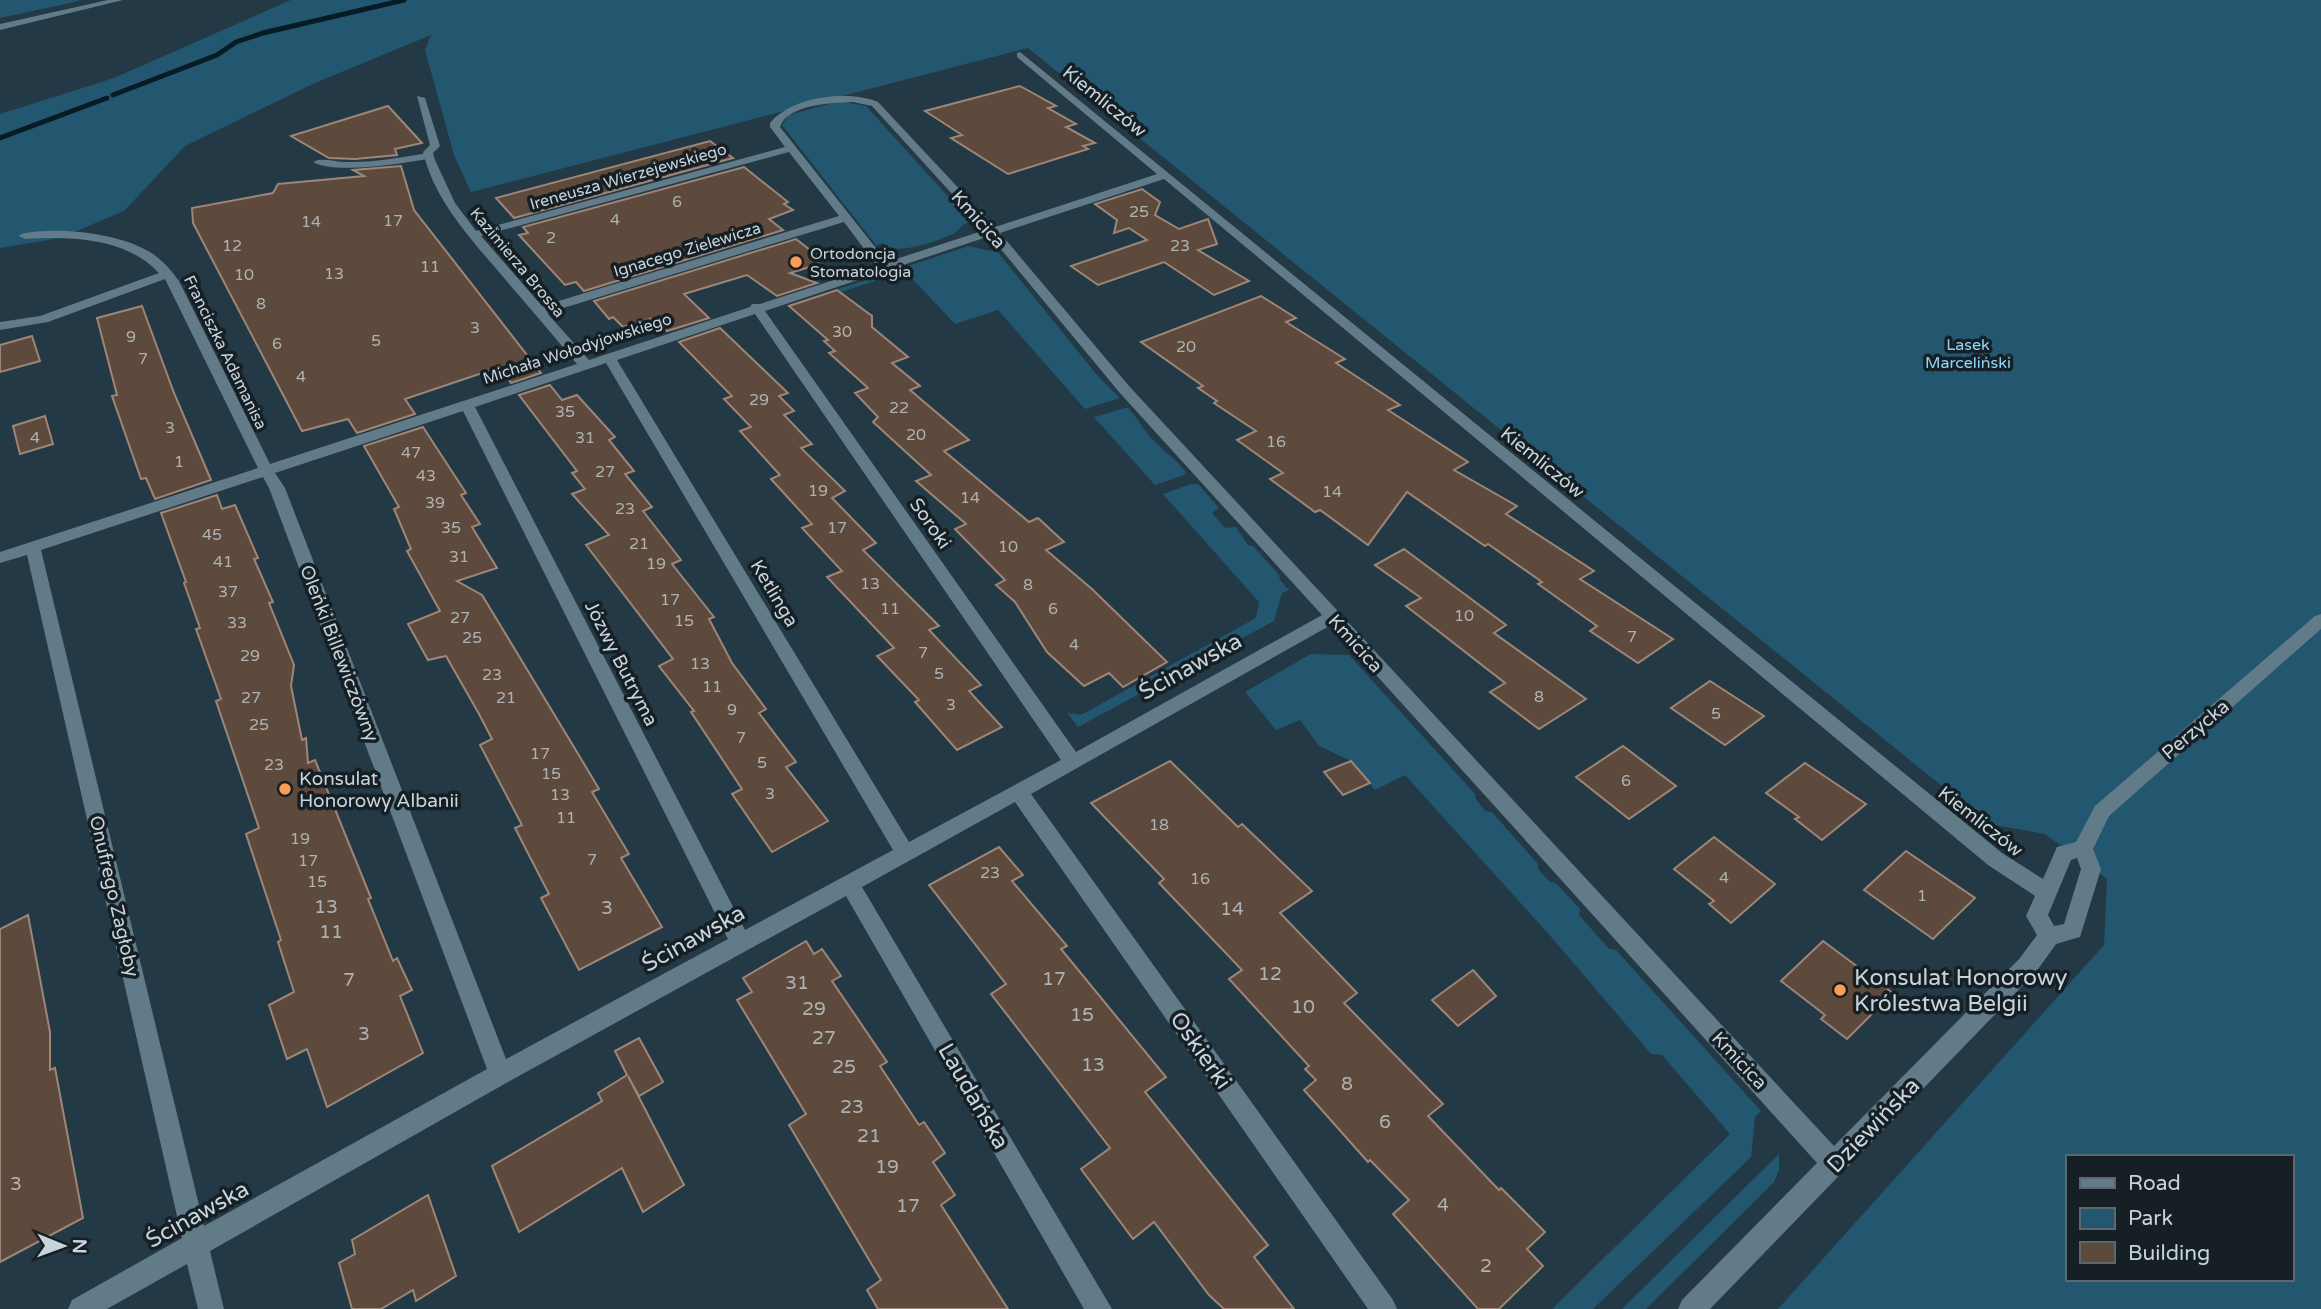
<svg xmlns="http://www.w3.org/2000/svg" width="2321" height="1309" viewBox="0 0 2321 1309" font-family="'Varela Round',sans-serif">
<rect width="100%" height="100%" fill="#233945"/>
<g fill="#235770" fill-rule="evenodd">
<polygon points="0,0 78,0 79,1 0,18"/>
<path d="M291,0H2321V1309H1778L2104,945L2107,879L2045,834L1989,824L1028,48L471,192L454,155L425,50L431,35L315,83L185,146L124,211L60,238L0,248V114L114,78ZM2067,1157H2291V1279H2067Z"/>
<path d="M839,101L866,106L971,222C962,223 960,230 953,234C935,242 906,252 887,248L883,243L876,245L782,125L789,115Z"/>
<polygon points="969,246 990,251 996,250 1097,375 1120,398 1085,409 998,310 955,324 905,271 823,298 820,295"/>
<path d="M1125,408H1128C1139,419 1145,434 1157,444C1167,453 1177,461 1186,472L1184,475L1155,485L1094,417Z"/>
<polygon points="1191,484 1198,484 1219,508 1212,513 1225,528 1236,527 1248,545 1253,546 1280,576 1279,579 1289,590 1282,593 1274,621 1078,727 1067,713 1081,715 1256,618 1259,602 1163,494"/>
<polygon points="1311,654 1349,655 1476,795 1475,798 1485,811 1492,812 1538,864 1538,869 1550,882 1556,883 1580,909 1579,915 1609,949 1616,950 1761,1111 1755,1117 1751,1157 1593,1309 1552,1309 1730,1134 1662,1055 1651,1054 1553,939 1405,775 1375,790 1351,761 1319,746 1300,720 1276,730 1245,692"/>
<polygon points="1779,1154 1779,1170 1774,1182 1646,1309 1622,1309"/>
</g>
<g fill="none" stroke-linecap="round" stroke-linejoin="round">
<g stroke="#071b25" stroke-width="5">
<polyline points="113,95 217,55 236,42 263,33 404,0"/>
<polyline points="0,138 107,98"/>
</g>
</g>
<g fill="#5e4a3c" stroke="#9d8677" stroke-width="2">
<polygon points="1020,86 1056,106 1048,108 1076,124 1066,127 1095,143 1083,146 1088,149 1008,174 951,138 962,135 925,111"/>
<polygon points="388,106 422,143 395,149 397,155 355,159 329,158 291,136"/>
<polygon points="710,141 733,158 514,218 496,198"/>
<polygon points="401,166 414,210 541,373 511,383 500,367 405,399 415,414 357,433 348,419 302,431 193,223 192,208 273,193 278,184 364,176 353,170"/>
<polygon points="744,167 788,202 784,204 793,210 769,219 783,230 584,291 576,282 565,285 519,235 528,233 523,227"/>
<polygon points="1142,189 1160,202 1155,215 1179,229 1208,219 1217,244 1198,250 1249,281 1214,295 1164,262 1098,285 1071,266 1147,240 1129,228 1114,233 1117,220 1095,204"/>
<polygon points="796,239 819,257 813,259 819,264 790,273 817,283 777,296 747,275 684,294 709,318 667,331 653,318 623,327 613,317 609,319 594,301"/>
<polygon points="837,290 872,316 872,327 908,357 892,363 920,386 910,390 969,440 944,451 1029,522 1038,518 1064,542 1046,550 1092,589 1167,662 1123,687 1109,673 1084,686 1047,652 1015,602 996,585 1005,580 955,529 966,524 916,481 931,475 873,422 878,417 855,393 868,388 829,353 835,351 824,341 828,340 789,306"/>
<polygon points="1261,296 1296,318 1286,322 1345,359 1336,363 1400,405 1388,410 1468,462 1454,470 1517,506 1506,514 1594,571 1580,579 1673,639 1638,663 1590,631 1597,626 1538,584 1542,582 1488,544 1485,546 1407,492 1368,545 1320,510 1315,512 1270,479 1283,473 1237,440 1256,431 1214,403 1217,401 1198,388 1203,386 1141,342"/>
<polygon points="142,306 174,393 211,480 155,499 146,478 141,479 112,396 117,395 97,318"/>
<polygon points="720,328 788,393 779,396 794,411 784,415 812,444 801,448 845,491 832,498 876,543 863,550 939,626 929,630 981,685 969,691 1002,727 957,750 915,702 919,700 877,656 894,648 827,577 842,571 802,528 812,524 771,479 780,475 740,431 751,427 724,399 732,396 679,342"/>
<polygon points="32,336 40,361 0,372 0,345"/>
<polygon points="550,385 562,400 577,395 615,437 609,440 634,471 625,474 652,507 643,511 681,560 672,564 714,617 709,619 732,663 766,709 759,713 796,762 786,767 828,821 772,852 732,794 742,789 691,712 694,711 659,666 673,659 586,545 609,535 572,494 585,489 572,473 577,471 519,395"/>
<polygon points="45,416 53,444 20,454 13,426"/>
<polygon points="423,427 466,493 461,495 480,524 472,527 497,568 457,581 482,595 580,757 599,789 592,792 629,854 621,858 662,927 579,970 541,898 549,894 515,828 522,825 480,745 492,739 479,714 446,656 428,660 408,624 440,611 407,551 411,549 394,509 399,507 364,446"/>
<polygon points="217,495 222,509 235,505 258,558 254,559 273,602 269,603 294,665 291,686 302,740 306,738 308,763 315,760 371,898 368,899 393,961 397,958 412,990 400,996 423,1053 327,1107 307,1049 287,1059 269,1005 294,992 278,942 281,940 246,834 259,828 216,701 221,699 196,629 200,628 184,583 186,582 161,513"/>
<polygon points="1404,549 1506,625 1494,633 1586,699 1539,729 1490,692 1505,683 1406,606 1421,598 1375,565"/>
<polygon points="1710,681 1764,716 1725,745 1671,708"/>
<polygon points="1623,746 1676,786 1629,819 1576,777"/>
<polygon points="1170,761 1238,827 1242,824 1312,891 1280,913 1357,993 1344,1003 1443,1104 1428,1116 1499,1190 1501,1188 1545,1232 1527,1249 1543,1266 1499,1309 1478,1309 1393,1214 1409,1200 1370,1160 1368,1162 1304,1090 1316,1080 1305,1069 1309,1066 1229,979 1242,970 1159,883 1164,879 1091,803"/>
<polygon points="1351,761 1370,783 1343,795 1324,772"/>
<polygon points="1805,763 1866,804 1822,840 1795,819 1799,817 1766,793"/>
<polygon points="1714,837 1775,884 1731,923 1709,904 1714,901 1674,869"/>
<polygon points="999,847 1023,875 1012,881 1067,946 1061,949 1166,1077 1145,1092 1268,1245 1254,1257 1294,1309 1224,1309 1209,1295 1154,1222 1133,1239 1081,1169 1110,1148 991,994 1006,984 929,885"/>
<polygon points="1906,851 1975,898 1933,939 1864,890"/>
<polygon points="28,915 50,1032 50,1070 55,1068 83,1218 0,1262 0,929"/>
<polygon points="806,941 814,954 822,949 841,976 832,981 887,1062 880,1066 919,1125 924,1122 945,1153 933,1162 955,1195 941,1205 1008,1309 878,1309 867,1290 881,1280 789,1125 806,1114 737,1000 752,992 743,978"/>
<polygon points="1823,941 1893,993 1847,1039 1821,1019 1825,1015 1781,981"/>
<polygon points="1473,970 1496,996 1458,1026 1432,1000"/>
<polygon points="639,1038 663,1082 639,1096 628,1076 684,1185 643,1212 622,1168 519,1232 492,1166 602,1101 598,1093 627,1075 615,1051"/>
<polygon points="428,1195 456,1276 416,1301 413,1290 381,1309 352,1309 339,1263 355,1254 352,1240"/>
</g>
<g fill="none" stroke-linecap="round" stroke-linejoin="round">
<path fill="#627b88" fill-rule="evenodd" d="M429,153L433,156L432,158C406,163 335,175 313,162C321,157 335,162 345,162C373,163 401,157 429,153Z"/>
<g fill="#627b88" fill-rule="evenodd">
<polygon points="108,0 123,0 0,30 0,24"/>
<path d="M1020,52L2002,853L2043,879L2057,847L2076,842L2095,806L2315,616L2321,614V629L2109,816L2093,849L2101,869L2080,937L2056,944L2036,972L1710,1309H1678L1682,1300L1817,1163L1331,625L1031,794L1393,1300L1397,1309H1368L1015,802L862,887L1112,1309H1084L846,896L508,1082L210,1251L224,1309H198L187,1264L107,1309H68L72,1300L182,1238L27,555L0,563V552L258,468L165,279L48,322L0,330V322L40,316L159,273C127,238 70,236 25,239L19,236L21,234C55,226 118,233 148,251C161,258 171,270 179,281L270,464L577,364C553,335 528,306 504,278C472,240 435,202 423,152L430,145L417,96L425,98L440,146L433,153L435,160L455,203L476,231L785,147L770,127V123C793,96 847,90 878,102L995,227L1157,174L1017,57V53ZM853,102L872,106L985,230L887,262L780,127C788,104 832,103 853,102ZM789,152L839,216L542,306L481,236ZM1164,179L1988,865L2035,896L2026,916L2037,935L2020,958L1834,1146L1129,386L1000,233ZM844,222L877,266L760,304H752L750,307L589,360L547,313ZM990,236L1119,392L1322,615L1076,752L765,311ZM755,314L1061,760L909,842L617,360ZM606,363L893,850L745,930L475,407ZM463,411L728,939L506,1059L285,488L275,473ZM263,477L269,488L487,1069L204,1226L41,550ZM2077,858L2081,869L2064,924L2054,926L2048,915L2071,860Z"/>
</g>
</g>
<g fill="#fd9d55" stroke="#151f24" stroke-width="2.5">
<circle cx="796" cy="262" r="7"/>
<circle cx="285" cy="789" r="7"/>
<circle cx="1840" cy="990" r="7"/>
</g>
<g text-anchor="middle" stroke-width="7" stroke-linejoin="round" paint-order="stroke">
<g font-size="16" fill="#c7d4dc" stroke="#151f24">
<text transform="translate(628 176) rotate(-16)" y="6">Ireneusza Wierzejewskiego</text>
<text transform="translate(687 249) rotate(-17)" y="6">Ignacego Zielewicza</text>
<text transform="translate(518 262) rotate(50)" y="6">Kazimierza Brossa</text>
<text transform="translate(577 348) rotate(-18)" y="6">Michała Wołodyjowskiego</text>
<text transform="translate(226 352) rotate(64)" y="6">Franciszka Adamanisa</text>
</g>
<g font-size="16" fill="#adb2b4">
<text x="677" y="207">6</text>
<text x="1139" y="217">25</text>
<text x="615" y="225">4</text>
<text x="393" y="226">17</text>
<text x="311" y="227">14</text>
<text x="551" y="243">2</text>
<text x="232" y="251">12</text>
<text x="1180" y="251">23</text>
<text x="430" y="272">11</text>
<text x="334" y="279">13</text>
<text x="244" y="280">10</text>
<text x="261" y="309">8</text>
<text x="475" y="333">3</text>
<text x="842" y="337">30</text>
<text x="131" y="342">9</text>
<text x="376" y="346">5</text>
<text x="277" y="349">6</text>
<text x="1186" y="352">20</text>
<text x="143" y="364">7</text>
<text x="301" y="382">4</text>
<text x="759" y="405">29</text>
<text x="899" y="413">22</text>
<text x="565" y="417">35</text>
<text x="170" y="433">3</text>
<text x="916" y="440">20</text>
<text x="35" y="443">4</text>
<text x="585" y="443">31</text>
<text x="1276" y="447">16</text>
<text x="411" y="458">47</text>
<text x="179" y="467">1</text>
<text x="605" y="477">27</text>
<text x="426" y="481">43</text>
<text x="818" y="496">19</text>
<text x="1332" y="497">14</text>
<text x="970" y="503">14</text>
<text x="435" y="508">39</text>
<text x="625" y="514">23</text>
<text x="451" y="533">35</text>
<text x="837" y="533">17</text>
<text x="212" y="540">45</text>
<text x="639" y="549">21</text>
<text x="1008" y="552">10</text>
<text x="459" y="562">31</text>
<text x="223" y="567">41</text>
<text x="656" y="569">19</text>
<text x="870" y="589">13</text>
<text x="1028" y="590">8</text>
<text x="228" y="597">37</text>
<text x="670" y="605">17</text>
<text x="890" y="614">11</text>
<text x="1053" y="614">6</text>
<text x="1464" y="621">10</text>
<text x="460" y="623">27</text>
<text x="684" y="626">15</text>
<text x="237" y="628">33</text>
<text x="1632" y="642">7</text>
<text x="472" y="643">25</text>
<text x="1074" y="650">4</text>
<text x="923" y="658">7</text>
<text x="250" y="661">29</text>
<text x="700" y="669">13</text>
<text x="939" y="679">5</text>
<text x="492" y="680">23</text>
<text x="712" y="692">11</text>
<text x="1539" y="702">8</text>
<text x="251" y="703">27</text>
<text x="506" y="703">21</text>
<text x="951" y="710">3</text>
<text x="732" y="715">9</text>
<text x="1716" y="719">5</text>
<text x="259" y="730">25</text>
<text x="741" y="743">7</text>
<text x="540" y="759">17</text>
<text x="762" y="768">5</text>
<text x="274" y="770">23</text>
<text x="551" y="779">15</text>
<text x="1626" y="786">6</text>
<text x="770" y="799">3</text>
<text x="560" y="800">13</text>
<text x="566" y="823">11</text>
<text x="1159" y="830">18</text>
<text x="300" y="844">19</text>
<text x="592" y="865">7</text>
<text x="308" y="866">17</text>
<text x="990" y="878">23</text>
<text x="1724" y="883">4</text>
<text x="1200" y="884">16</text>
<text x="317" y="887">15</text>
<text x="1922" y="901">1</text>
</g>
<g font-size="16" fill="#c7d4dc" stroke="#151f24" text-anchor="start">
<text x="810" y="259">Ortodoncja<tspan x="810" dy="18">Stomatologia</tspan></text>
</g>
<g font-size="16" fill="#8dd5fa" stroke="#151f24">
<text x="1968" y="350">Lasek<tspan x="1968" dy="18">Marceliński</tspan></text>
</g>
<g font-size="19" fill="#c7d4dc" stroke="#151f24">
<text transform="translate(1105 101) rotate(39)" y="7">Kiemliczów</text>
<text transform="translate(979 219) rotate(48)" y="7">Kmicica</text>
<text transform="translate(1543 462) rotate(39)" y="7">Kiemliczów</text>
<text transform="translate(931 523) rotate(55)" y="7">Soroki</text>
<text transform="translate(775 593) rotate(59)" y="7">Ketlinga</text>
<text transform="translate(1356 643) rotate(48)" y="7">Kmicica</text>
<text transform="translate(340 653) rotate(69)" y="7">Oleńki Billewiczówny</text>
<text transform="translate(622 663) rotate(63)" y="7">Józwy Butryma</text>
<text transform="translate(2195 729) rotate(-40)" y="7">Perzycka</text>
<text transform="translate(1981 821) rotate(38)" y="7">Kiemliczów</text>
<text transform="translate(115 896) rotate(77)" y="7">Onufrego Zagłoby</text>
<text transform="translate(1740 1060) rotate(47)" y="7">Kmicica</text>
</g>
<g font-size="19" fill="#c7d4dc" stroke="#151f24" text-anchor="start">
<text x="299" y="785">Konsulat<tspan x="299" dy="22">Honorowy Albanii</tspan></text>
</g>
<g font-size="19" fill="#adb2b4">
<text x="326" y="913">13</text>
<text x="607" y="914">3</text>
<text x="1232" y="915">14</text>
<text x="331" y="938">11</text>
<text x="1270" y="980">12</text>
<text x="1054" y="985">17</text>
<text x="349" y="986">7</text>
<text x="797" y="989">31</text>
<text x="1303" y="1013">10</text>
<text x="814" y="1015">29</text>
<text x="1082" y="1021">15</text>
<text x="364" y="1040">3</text>
<text x="824" y="1044">27</text>
<text x="1093" y="1071">13</text>
<text x="844" y="1073">25</text>
<text x="1347" y="1090">8</text>
<text x="852" y="1113">23</text>
<text x="1385" y="1128">6</text>
<text x="869" y="1142">21</text>
<text x="887" y="1173">19</text>
<text x="16" y="1190">3</text>
<text x="1443" y="1211">4</text>
<text x="908" y="1212">17</text>
<text x="1486" y="1272">2</text>
</g>
<g font-size="23" fill="#c7d4dc" stroke="#151f24">
<text transform="translate(1190 666) rotate(-29)" y="8">Ścinawska</text>
<text transform="translate(693 938) rotate(-29)" y="8">Ścinawska</text>
<text transform="translate(1201 1050) rotate(55)" y="8">Oskierki</text>
<text transform="translate(974 1096) rotate(60)" y="8">Laudańska</text>
<text transform="translate(1873 1125) rotate(-46)" y="8">Dziewińska</text>
<text transform="translate(197 1214) rotate(-29)" y="8">Ścinawska</text>
</g>
<g font-size="23" fill="#c7d4dc" stroke="#151f24" text-anchor="start">
<text x="1854" y="985">Konsulat Honorowy<tspan x="1854" dy="26">Królestwa Belgii</tspan></text>
</g>
</g>
<rect x="2066" y="1155" width="228" height="126" fill="#151f24" stroke="#5c676e" stroke-width="2"/>
<rect x="2080" y="1178" width="35" height="10" fill="#627b88" stroke="#5c676e" stroke-width="2"/>
<text x="2128" y="1190" font-size="21" fill="#c7d4dc">Road</text>
<rect x="2080" y="1208" width="35" height="21" fill="#235770" stroke="#5c676e" stroke-width="2"/>
<text x="2128" y="1225" font-size="21" fill="#c7d4dc">Park</text>
<rect x="2080" y="1242" width="35" height="21" fill="#5e4a3c" stroke="#5c676e" stroke-width="2"/>
<text x="2128" y="1260" font-size="21" fill="#c7d4dc">Building</text>
<g transform="translate(63 1246) rotate(91)" stroke="#151f24" stroke-width="5" paint-order="stroke">
<path d="M0-5L12 26L0 18L-12 26Z" fill="#c7d4dc"/>
<text y="-10" font-size="19" font-weight="bold" text-anchor="middle" fill="#c7d4dc">N</text>
</g>
</svg>
